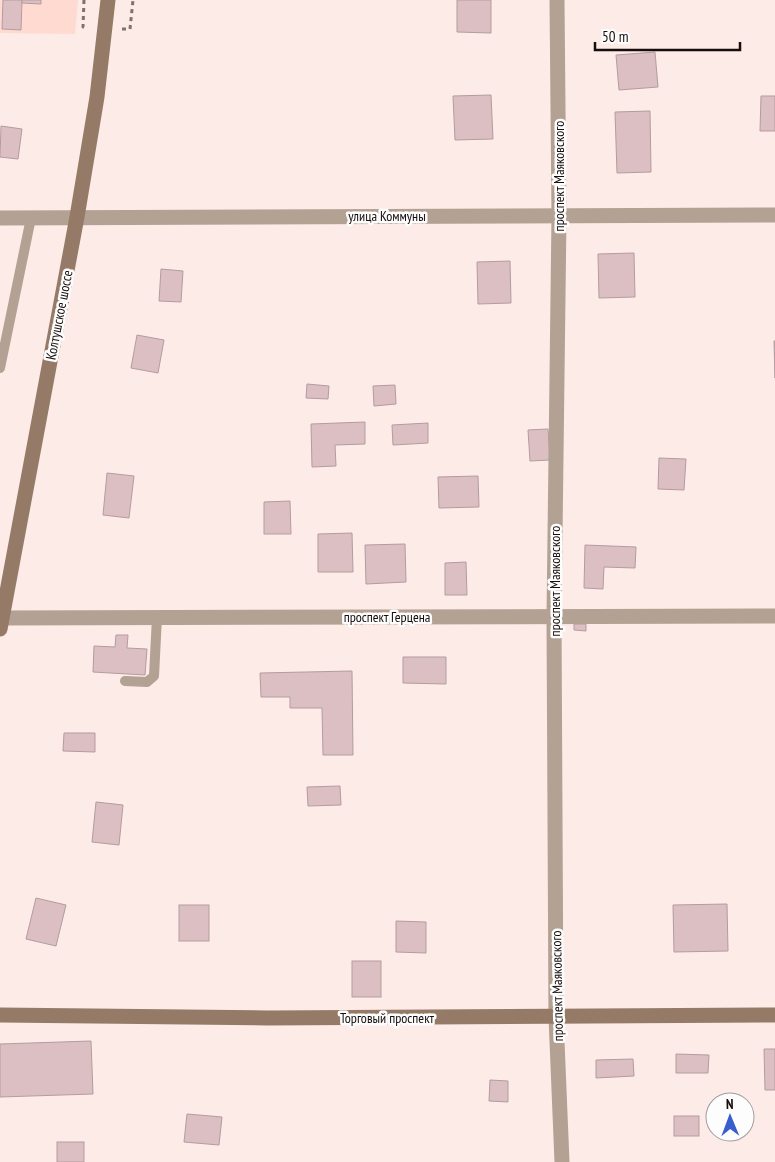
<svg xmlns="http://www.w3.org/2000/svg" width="775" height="1162" viewBox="0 0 775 1162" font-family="'PT Sans Narrow',sans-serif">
<rect width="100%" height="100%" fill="#fcebe7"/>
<polygon fill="#fedad1" points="0,0 78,0 75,34 0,33"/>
<g fill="#dbbfc3" stroke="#b59b9f">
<polygon points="3,0 22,0 21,30 2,29"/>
<polygon points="22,0 41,0 41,4 22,3"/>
<polygon points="457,0 491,0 491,33 457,32"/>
<polygon points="655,52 658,87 619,90 616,55"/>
<polygon points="491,95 493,139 455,140 453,96"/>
<polygon points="761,96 775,96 775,131 760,131"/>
<polygon points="650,111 651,172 617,173 615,112"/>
<polygon points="1,126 22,129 18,159 0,157"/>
<polygon points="634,253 635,297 599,298 598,254"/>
<polygon points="510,261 511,303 478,304 477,262"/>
<polygon points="161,269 183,271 181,302 159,301"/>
<polygon points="137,335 164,340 158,373 131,368"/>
<polygon points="774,341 775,341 775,378"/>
<polygon points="307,384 329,386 328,399 306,398"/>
<polygon points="395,385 396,404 374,406 373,386"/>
<polygon points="365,422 365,444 335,445 336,466 312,467 311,424"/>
<polygon points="428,423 428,443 393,445 392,425"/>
<polygon points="548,429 550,460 530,461 528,430"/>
<polygon points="659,458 686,459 684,490 658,489"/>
<polygon points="107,473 134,476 129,518 103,515"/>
<polygon points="478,476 479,507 439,508 438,477"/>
<polygon points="290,501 291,534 264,534 264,502"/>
<polygon points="352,533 353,572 318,572 318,534"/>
<polygon points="405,544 406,582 366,584 365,545"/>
<polygon points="585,545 636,547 635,568 604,567 603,589 584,588"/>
<polygon points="466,562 467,595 445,595 445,563"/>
<polygon points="574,624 586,624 586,631 574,630"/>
<polygon points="116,635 128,635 127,648 147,649 145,675 93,672 94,646 115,647"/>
<polygon points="403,657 446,657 446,684 403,683"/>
<polygon points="352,671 353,755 323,755 322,708 290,708 290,697 261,697 260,673"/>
<polygon points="64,733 95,733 95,752 63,751"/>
<polygon points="340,786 341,805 308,806 307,787"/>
<polygon points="96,802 123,805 119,845 92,842"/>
<polygon points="36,898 66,905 56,946 26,939"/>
<polygon points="727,904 728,951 674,952 673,905"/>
<rect x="179" y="905" width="30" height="36"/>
<polygon points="396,921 426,922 426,953 396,952"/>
<rect x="352" y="961" width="29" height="36"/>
<polygon points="91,1041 93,1094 0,1097 0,1044"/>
<polygon points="764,1049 775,1049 775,1090 765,1090"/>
<polygon points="676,1054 709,1055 708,1073 676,1073"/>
<polygon points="633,1059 634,1076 596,1078 596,1060"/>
<polygon points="490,1080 508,1081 508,1102 489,1101"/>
<polygon points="187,1114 222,1117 219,1145 184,1142"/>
<rect x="674" y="1116" width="25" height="20"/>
<rect x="57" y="1142" width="27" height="20"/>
</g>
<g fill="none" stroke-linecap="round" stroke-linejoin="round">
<g stroke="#7e726f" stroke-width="3" stroke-dasharray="4 4" stroke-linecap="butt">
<polyline points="84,0 83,27 88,27"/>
<polyline points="122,29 130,29 133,0"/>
</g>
<g stroke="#b3a193" stroke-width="10">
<polyline points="0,368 31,218"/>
<polyline points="125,681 147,682 154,676 157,617"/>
</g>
<g stroke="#b3a193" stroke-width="15">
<polyline points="557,0 559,216 554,617 556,1017 562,1162"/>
<polyline points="0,218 775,215"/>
<polyline points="0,618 775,616"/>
</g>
<g stroke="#957b67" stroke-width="15">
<polyline points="0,629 77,217 97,97 108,0"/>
<polyline points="0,1015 268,1018 775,1015"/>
</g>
</g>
<g text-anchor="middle" stroke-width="5" stroke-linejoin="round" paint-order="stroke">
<g font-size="14" fill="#170e0c" stroke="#fdfdfd">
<text transform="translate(559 176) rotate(-90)" y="5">проспект Маяковского</text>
<text x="387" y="221">улица Коммуны</text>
<text transform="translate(59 315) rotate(-79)" y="5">Колтушское шоссе</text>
<text transform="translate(555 581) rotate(-90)" y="5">проспект Маяковского</text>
<text x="387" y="622">проспект Герцена</text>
<text transform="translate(557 986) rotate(-91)" y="5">проспект Маяковского</text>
<text x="387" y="1023">Торговый проспект</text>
</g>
</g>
<g transform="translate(730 1117) rotate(359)"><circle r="24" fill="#fdfdfd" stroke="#a19d9d"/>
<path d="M0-4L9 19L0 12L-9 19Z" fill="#375dce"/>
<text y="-8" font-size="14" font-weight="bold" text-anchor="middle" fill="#170e0c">N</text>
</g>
<path d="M595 42v8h145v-8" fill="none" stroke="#170e0c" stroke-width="2.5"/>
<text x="602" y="42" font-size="15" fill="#170e0c" stroke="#fdfdfd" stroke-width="4" paint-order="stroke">50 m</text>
</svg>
